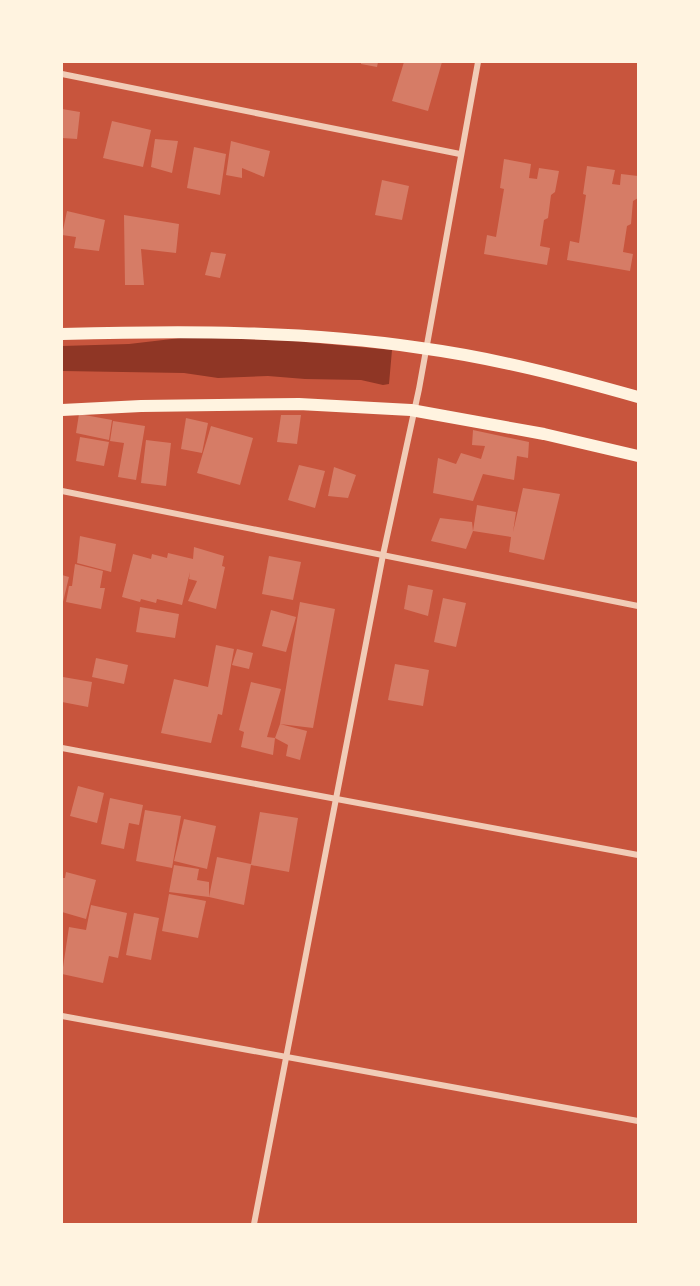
<svg xmlns="http://www.w3.org/2000/svg" width="700" height="1286" viewBox="0 0 700 1286" font-family="'DejaVu Sans',sans-serif">
<rect width="100%" height="100%" fill="#c8553d"/>
<polygon fill="#8f3625" points="189,337 293,341 392,350 389,384 383,385 361,380 305,379 268,376 218,378 184,373 62,371 62,346 129,344"/>
<g fill="#d67c66">
<polygon points="361,62 378,62 377,67 361,64"/>
<polygon points="404,62 442,62 428,111 392,101"/>
<polygon points="62,109 80,112 77,139 62,138"/>
<polygon points="112,121 151,130 143,167 103,158"/>
<polygon points="155,139 178,141 172,173 151,167"/>
<polygon points="231,141 270,151 264,177 242,168 242,178 226,175"/>
<polygon points="194,147 226,154 220,195 187,188"/>
<polygon points="504,159 531,164 529,178 537,179 539,168 559,171 555,192 551,195 548,218 544,220 540,246 550,248 547,265 484,254 487,235 496,237 504,189 500,188"/>
<polygon points="587,166 615,170 612,184 620,185 621,174 638,176 638,198 633,201 631,224 627,226 623,252 633,254 630,271 567,260 570,241 579,243 586,195 583,194"/>
<polygon points="382,180 409,186 402,220 375,215"/>
<polygon points="67,211 105,220 99,251 74,248 76,237 62,235"/>
<polygon points="124,215 179,224 176,253 141,249 144,285 125,285"/>
<polygon points="211,252 226,254 220,278 205,275"/>
<polygon points="79,414 112,420 109,440 76,433"/>
<polygon points="281,415 301,415 297,444 277,442"/>
<polygon points="186,418 208,423 202,453 181,449"/>
<polygon points="113,421 145,426 136,480 118,477 124,443 110,441"/>
<polygon points="211,426 253,438 240,485 197,473"/>
<polygon points="473,430 529,442 528,458 517,456 514,480 483,474 473,501 433,493 438,458 456,464 461,453 481,459 485,446 472,445"/>
<polygon points="80,437 109,442 104,466 76,461"/>
<polygon points="146,440 171,443 166,486 141,483"/>
<polygon points="299,465 325,471 315,508 288,500"/>
<polygon points="334,467 356,475 348,498 328,496"/>
<polygon points="523,488 560,494 544,560 509,552 511,537 473,531 477,505 516,512 513,532"/>
<polygon points="440,518 472,522 473,531 466,549 431,541"/>
<polygon points="80,536 116,544 111,572 77,563"/>
<polygon points="194,547 224,556 222,566 225,567 216,609 188,601 197,581 189,579 190,572 182,605 157,599 156,603 141,599 140,602 122,597 133,554 151,559 152,554 167,558 168,553 193,559"/>
<polygon points="269,556 301,562 293,600 262,594"/>
<polygon points="75,564 103,571 100,588 105,588 101,609 66,602 69,586 72,586"/>
<polygon points="62,575 69,577 62,606"/>
<polygon points="408,585 433,590 428,616 404,609"/>
<polygon points="443,598 466,603 456,647 434,642"/>
<polygon points="300,602 335,609 313,728 280,724 307,731 300,760 286,756 288,745 275,738 280,724"/>
<polygon points="140,607 179,614 175,638 136,632"/>
<polygon points="271,610 296,617 286,652 262,646"/>
<polygon points="216,645 234,649 222,715 218,714 211,743 161,733 174,679 208,687"/>
<polygon points="237,649 253,653 249,669 232,665"/>
<polygon points="96,658 128,665 124,684 92,677"/>
<polygon points="395,664 429,670 423,706 388,700"/>
<polygon points="63,677 92,682 88,707 62,702"/>
<polygon points="251,682 281,689 267,737 275,738 273,755 241,747 244,732 239,730"/>
<polygon points="78,786 104,793 97,823 70,816"/>
<polygon points="110,798 143,805 139,825 129,823 124,849 101,844"/>
<polygon points="145,810 181,816 172,868 136,861"/>
<polygon points="260,812 298,818 289,872 251,865 244,905 209,897 217,857 251,864"/>
<polygon points="184,819 216,826 207,869 174,861"/>
<polygon points="174,865 199,869 197,880 209,882 209,897 169,892"/>
<polygon points="66,872 96,880 86,919 62,912 62,878 65,878"/>
<polygon points="169,894 206,901 198,938 162,931"/>
<polygon points="91,905 127,913 118,958 109,956 103,983 62,974 69,927 86,930"/>
<polygon points="134,913 159,918 151,960 126,955"/>
</g>
<g fill="none" stroke-linecap="round" stroke-linejoin="round">
<g stroke="#f1ccb7" stroke-width="6">
<polyline points="62,74 460,154"/>
<polyline points="62,491 638,606"/>
<polyline points="62,748 638,855"/>
<polyline points="62,1016 638,1121"/>
<polyline points="254,1224 383,555 419,389 478,62"/>
</g>
<g stroke="#fff3e0" stroke-width="12">
<path d="M62,334C180,331 303,330 421,348C495,358 567,377 638,397"/>
<polyline points="62,410 141,406 299,404 411,410 544,434 638,456"/>
</g>
</g>
<rect width="700" height="1286" fill="none" stroke="#fff3e0" stroke-width="126"/>
</svg>
